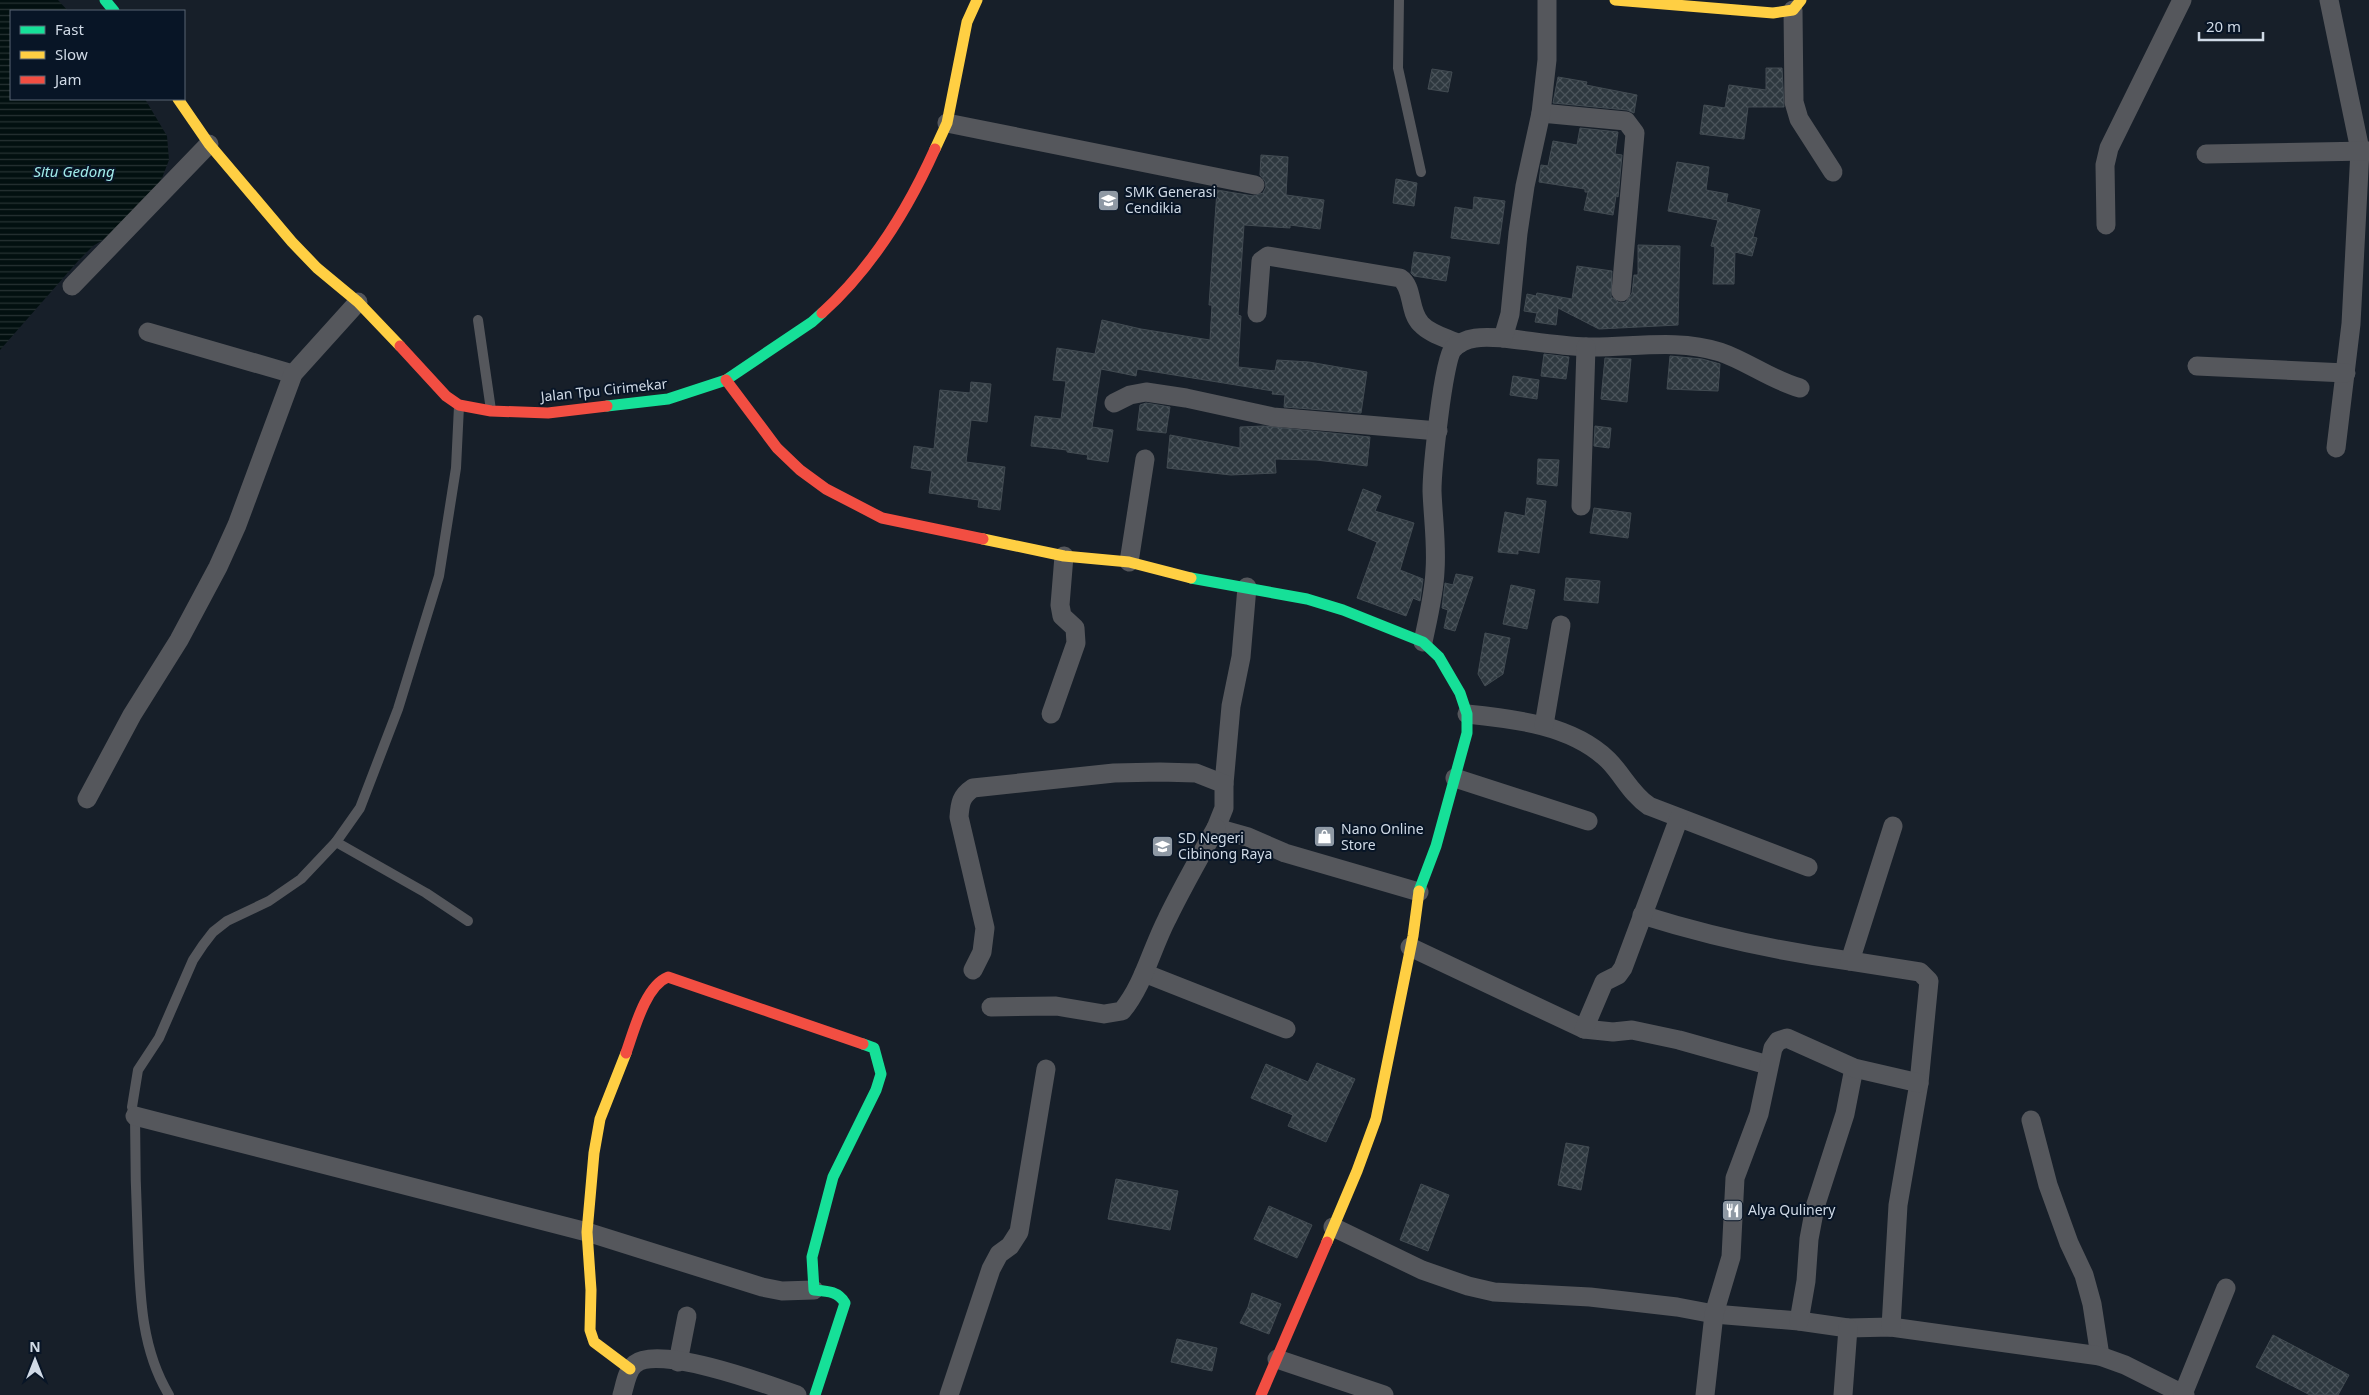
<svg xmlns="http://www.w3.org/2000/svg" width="2369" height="1395" viewBox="0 0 2369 1395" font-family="'Noto Sans',sans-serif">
<defs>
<pattern id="water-rules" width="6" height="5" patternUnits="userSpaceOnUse" patternTransform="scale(1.25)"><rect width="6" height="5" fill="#021010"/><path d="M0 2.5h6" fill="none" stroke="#263233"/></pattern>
<pattern id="building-cross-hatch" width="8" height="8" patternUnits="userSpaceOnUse" patternTransform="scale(1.25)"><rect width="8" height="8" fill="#2e383f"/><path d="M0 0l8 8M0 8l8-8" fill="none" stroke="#4b545b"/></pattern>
</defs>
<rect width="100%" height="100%" fill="#171f29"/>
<polygon fill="url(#water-rules)" points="0,0 58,0 68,11 11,11 11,99 145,99 167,136 169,160 162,178 144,206 122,228 93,246 79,260 0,350"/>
<g fill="url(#building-cross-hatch)" stroke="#424b52">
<polygon points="1766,68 1782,68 1784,107 1748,107 1744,139 1700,134 1704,105 1725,108 1729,85 1766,90"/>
<polygon points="1432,69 1452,72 1448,92 1428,89"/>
<polygon points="1558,77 1587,82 1586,85 1637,95 1634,113 1627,110 1553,103"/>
<polygon points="1580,128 1618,132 1615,154 1622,155 1618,197 1616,196 1613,215 1584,210 1588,192 1585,192 1585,189 1539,182 1541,165 1548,166 1553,141 1577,145"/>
<polygon points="1261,155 1288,157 1286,195 1324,200 1320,229 1290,225 1290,228 1244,225 1238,315 1241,316 1238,367 1275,371 1277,360 1309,362 1367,372 1361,413 1284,407 1285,395 1272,394 1273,391 1137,369 1136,376 1101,369 1092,427 1113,430 1108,462 1087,459 1088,455 1067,452 1067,450 1031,446 1035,416 1061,419 1066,381 1053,380 1057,348 1095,354 1102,320 1141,329 1210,340 1212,305 1209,305 1217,190 1253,196 1263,193 1266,187 1265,181 1260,175"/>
<polygon points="1677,162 1709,167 1706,190 1728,194 1726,202 1760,210 1753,237 1757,238 1752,256 1735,252 1734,284 1713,284 1715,247 1711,246 1718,220 1668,211"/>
<polygon points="1396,179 1417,183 1414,206 1393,203"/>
<polygon points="1474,197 1505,201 1499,244 1451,238 1455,207 1473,210"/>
<polygon points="1638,245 1680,246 1678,325 1599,329 1558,308 1556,325 1535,322 1537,313 1524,311 1527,294 1536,296 1537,293 1572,299 1577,266 1612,271 1611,297 1620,303 1626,302 1632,293 1634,275 1638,275"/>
<polygon points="1414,252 1450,257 1446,281 1414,276 1411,273"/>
<polygon points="1544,354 1569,357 1566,379 1541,376"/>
<polygon points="1670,356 1702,359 1720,364 1718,391 1667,389"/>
<polygon points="1605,358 1631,359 1627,402 1601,399"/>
<polygon points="1513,376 1539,380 1537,399 1510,395"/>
<polygon points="971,382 991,384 987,422 971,420 966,462 1005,467 1000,510 978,507 979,500 929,493 932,471 911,468 914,446 934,449 940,390 970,393"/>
<polygon points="1146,403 1170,407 1166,433 1137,430 1140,405"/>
<polygon points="1264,426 1370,437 1367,466 1316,460 1275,459 1276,473 1231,475 1167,468 1170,435 1240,448 1240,427"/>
<polygon points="1595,426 1611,428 1609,448 1594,446"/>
<polygon points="1538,459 1559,460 1557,486 1537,484"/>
<polygon points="1363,489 1381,496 1375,511 1414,523 1400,570 1423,579 1420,601 1413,598 1406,616 1357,598 1377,542 1348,530"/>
<polygon points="1527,498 1546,501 1539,553 1518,550 1518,554 1498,552 1505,512 1525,516"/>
<polygon points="1594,508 1631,513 1628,538 1590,533"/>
<polygon points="1456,574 1473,577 1455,631 1444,628 1448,610 1442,608 1445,583 1453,585"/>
<polygon points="1566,578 1600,581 1598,603 1564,600"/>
<polygon points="1511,585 1535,590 1527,629 1503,624"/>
<polygon points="1485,633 1510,638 1503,674 1485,686 1478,674"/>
<polygon points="1317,1063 1355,1079 1326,1142 1288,1126 1293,1115 1251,1098 1266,1064 1308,1082"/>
<polygon points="1566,1143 1589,1147 1581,1190 1558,1185"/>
<polygon points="1116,1179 1178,1191 1170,1230 1108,1219"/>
<polygon points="1421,1184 1449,1195 1428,1251 1400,1240"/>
<polygon points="1269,1206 1312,1225 1297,1258 1254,1239"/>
<polygon points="1252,1293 1281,1304 1269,1334 1240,1323 1248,1307"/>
<polygon points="2273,1335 2349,1375 2338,1395 2310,1395 2256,1367"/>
<polygon points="1177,1339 1217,1348 1212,1371 1171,1362"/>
</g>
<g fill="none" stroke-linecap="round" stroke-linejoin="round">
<g stroke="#55575c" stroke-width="10">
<polyline points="1399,0 1398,68 1421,172"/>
<polyline points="478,320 491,410"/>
<polyline points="336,842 426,893 468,921"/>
<path d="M169,1395C141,1349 140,1295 138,1243C136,1201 135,1158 135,1116L132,1107L138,1070L159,1038L193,960L203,945L213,932L227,921L269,901L301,879L336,842L360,808L398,709L439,576L456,468L459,406"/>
</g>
<g stroke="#55575c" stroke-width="19">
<polyline points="2329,0 2360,150 2351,324 2336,448"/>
<polyline points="1793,10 1794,102 1799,119 1833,172"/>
<polyline points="1541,113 1626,121 1635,133 1621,292"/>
<polyline points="947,123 1255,185"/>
<polyline points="2206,154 2369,151"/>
<polyline points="2106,225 2105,165 2109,148 2182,0"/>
<polyline points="72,286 209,144"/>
<path d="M1257,313L1261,261L1268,256L1400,278C1414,287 1408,311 1421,324C1430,334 1447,338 1459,344"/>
<polyline points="148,332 293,374"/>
<path d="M1503,338C1531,341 1559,346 1587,347C1630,348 1677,338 1720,352C1747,361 1771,380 1800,388"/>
<polyline points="2197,366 2346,373"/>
<polyline points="1114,403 1130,395 1146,392 1186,398 1273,417 1438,431"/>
<polyline points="1581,506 1586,347"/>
<polyline points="1129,562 1145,459"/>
<path d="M1423,642C1428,618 1434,594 1435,571C1437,544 1433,518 1432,491C1432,472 1443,360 1453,349C1466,335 1486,337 1503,338L1510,314L1518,233L1525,186L1541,113L1547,60V0"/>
<polyline points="1051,714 1076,643 1075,628 1062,616 1060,605 1064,556"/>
<path d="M1467,714C1515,719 1572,725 1608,760C1623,775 1631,794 1649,806L1808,867"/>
<polyline points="1544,725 1561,625"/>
<polyline points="1455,778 1588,821"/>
<polyline points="1224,784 1231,706 1241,657 1247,587"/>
<polyline points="87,799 132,715 179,640 218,567 237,525 293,374 358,302"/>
<path d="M1642,915C1712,937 1776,951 1850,961"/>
<polyline points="1410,947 1584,1029 1613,1032 1632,1030 1679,1040 1768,1065"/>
<path d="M973,970L982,952L985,928L959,817C960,803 961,796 973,788L1114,773L1160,772L1196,773L1224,784V808L1216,828L1248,837L1285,853L1419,892"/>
<polyline points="1144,973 1286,1029"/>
<path d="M991,1007L1056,1006L1104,1014L1122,1011C1144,984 1151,950 1167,919C1182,888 1199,858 1216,828"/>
<polyline points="1584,1029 1604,982 1618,975 1623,968 1679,818"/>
<polyline points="135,1116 587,1232 762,1287 782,1291 814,1290"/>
<polyline points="2031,1120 2048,1185 2069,1243 2084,1275 2092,1304 2100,1356"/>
<polyline points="1333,1227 1422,1270 1468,1286 1494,1292 1590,1297 1677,1307 1714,1314 1799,1321 1848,1328 1891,1327 2100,1356 2125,1365 2185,1395"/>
<polyline points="1799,1321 1806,1281 1809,1239 1815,1207 1845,1114 1854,1068"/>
<polyline points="1891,1327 1898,1205 1919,1083 1929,981 1920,972 1850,961 1893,826"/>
<polyline points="1277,1359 1384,1395"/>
<polyline points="678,1362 687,1316"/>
<polyline points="2183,1394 2226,1288"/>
<path d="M622,1395C625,1385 627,1370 635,1364C658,1344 769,1385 797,1395"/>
<polyline points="949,1395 991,1269 999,1254 1010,1246 1019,1232 1046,1069"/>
<polyline points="1705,1395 1714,1314 1731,1257 1735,1178 1759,1114 1773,1048 1778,1041 1787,1038 1854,1068 1919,1083"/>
<polyline points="1843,1395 1848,1328"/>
</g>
<g stroke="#16e098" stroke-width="11">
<polyline points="105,0 114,11"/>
<polyline points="607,406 668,399 726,380 812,322 822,313"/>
<polyline points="1191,578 1307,599 1343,610 1423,642 1439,657 1460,693 1467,714 1467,733 1436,846 1419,891"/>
<path d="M815,1395L845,1303C838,1291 827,1291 814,1290L812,1257L833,1177L876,1090L881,1074L874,1048L863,1044"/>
</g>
<g stroke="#ffcf43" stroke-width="11">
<polyline points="1615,0 1773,13 1793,10 1801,0"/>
<polyline points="178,99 209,144 292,242 317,268 358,302 400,346"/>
<polyline points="935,149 947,123 967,22 977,0"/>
<polyline points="983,539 1064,556 1129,562 1191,578"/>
<polyline points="626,1053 600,1119 594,1153 587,1232 591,1290 590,1330 594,1342 630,1369"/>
<polyline points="1327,1242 1357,1171 1376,1119 1413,936 1419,891"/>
</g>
<g stroke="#f24e42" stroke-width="11">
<path d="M822,313C872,268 908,209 935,149"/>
<polyline points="400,346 446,396 459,405 491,411 548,413 607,406"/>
<polyline points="726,380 777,448 800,470 826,489 882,518 983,539"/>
<path d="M626,1053C634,1031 645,986 668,977L863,1044"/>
<polyline points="1261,1395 1327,1242"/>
</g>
</g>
<defs>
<symbol id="school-square" viewBox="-11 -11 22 22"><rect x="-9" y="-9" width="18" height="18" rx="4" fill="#8f99a4" stroke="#081526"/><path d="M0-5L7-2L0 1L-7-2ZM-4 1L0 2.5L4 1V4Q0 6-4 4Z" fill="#fff"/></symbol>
<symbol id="shop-square" viewBox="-11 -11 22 22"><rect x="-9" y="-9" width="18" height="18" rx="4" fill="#8f99a4" stroke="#081526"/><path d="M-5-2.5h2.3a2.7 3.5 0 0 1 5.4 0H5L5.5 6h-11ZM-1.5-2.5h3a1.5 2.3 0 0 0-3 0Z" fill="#fff"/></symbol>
<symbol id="restaurant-square" viewBox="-11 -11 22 22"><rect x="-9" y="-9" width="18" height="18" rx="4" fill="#8f99a4" stroke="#081526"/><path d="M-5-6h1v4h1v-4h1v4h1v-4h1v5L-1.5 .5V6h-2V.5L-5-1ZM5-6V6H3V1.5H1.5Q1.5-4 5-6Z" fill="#fff"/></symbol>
</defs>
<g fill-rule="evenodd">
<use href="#school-square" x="1096" y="188" width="25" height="25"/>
<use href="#shop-square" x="1312" y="824" width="25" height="25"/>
<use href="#school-square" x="1150" y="834" width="25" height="25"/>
<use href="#restaurant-square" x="1720" y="1198" width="25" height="25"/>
</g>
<g text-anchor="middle" stroke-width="4" stroke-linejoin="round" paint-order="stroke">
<g font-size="14" fill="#d0dae6" stroke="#081526" text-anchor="start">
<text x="1125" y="197">SMK Generasi<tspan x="1125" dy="16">Cendikia</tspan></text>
<text x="1341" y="834">Nano Online<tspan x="1341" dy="16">Store</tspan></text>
<text x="1178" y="843">SD Negeri<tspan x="1178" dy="16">Cibinong Raya</tspan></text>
<text x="1748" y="1215">Alya Qulinery</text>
</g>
<g font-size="14" fill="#d0dae6" stroke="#081526">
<text transform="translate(604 390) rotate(-6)" y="5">Jalan Tpu Cirimekar</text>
</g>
<g font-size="15" font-style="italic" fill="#a0eae9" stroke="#081526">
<text x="74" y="177">Situ Gedong</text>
</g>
</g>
<rect x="10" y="10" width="175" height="90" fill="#081526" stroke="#586473"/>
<rect x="20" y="26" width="25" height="8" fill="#16e098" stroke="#586473"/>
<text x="55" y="35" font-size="15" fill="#d0dae6">Fast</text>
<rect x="20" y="51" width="25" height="8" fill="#ffcf43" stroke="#586473"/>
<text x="55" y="60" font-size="15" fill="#d0dae6">Slow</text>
<rect x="20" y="76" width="25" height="8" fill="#f24e42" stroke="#586473"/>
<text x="55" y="85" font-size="15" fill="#d0dae6">Jam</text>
<g transform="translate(35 1360)" stroke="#081526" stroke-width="4" paint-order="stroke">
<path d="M0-4L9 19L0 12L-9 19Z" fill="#d0dae6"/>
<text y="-8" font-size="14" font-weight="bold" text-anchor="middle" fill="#d0dae6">N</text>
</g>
<path d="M2199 32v8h64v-8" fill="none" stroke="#d0dae6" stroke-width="2.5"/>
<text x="2206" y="32" font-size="15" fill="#d0dae6" stroke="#081526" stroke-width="4" paint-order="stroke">20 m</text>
</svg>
